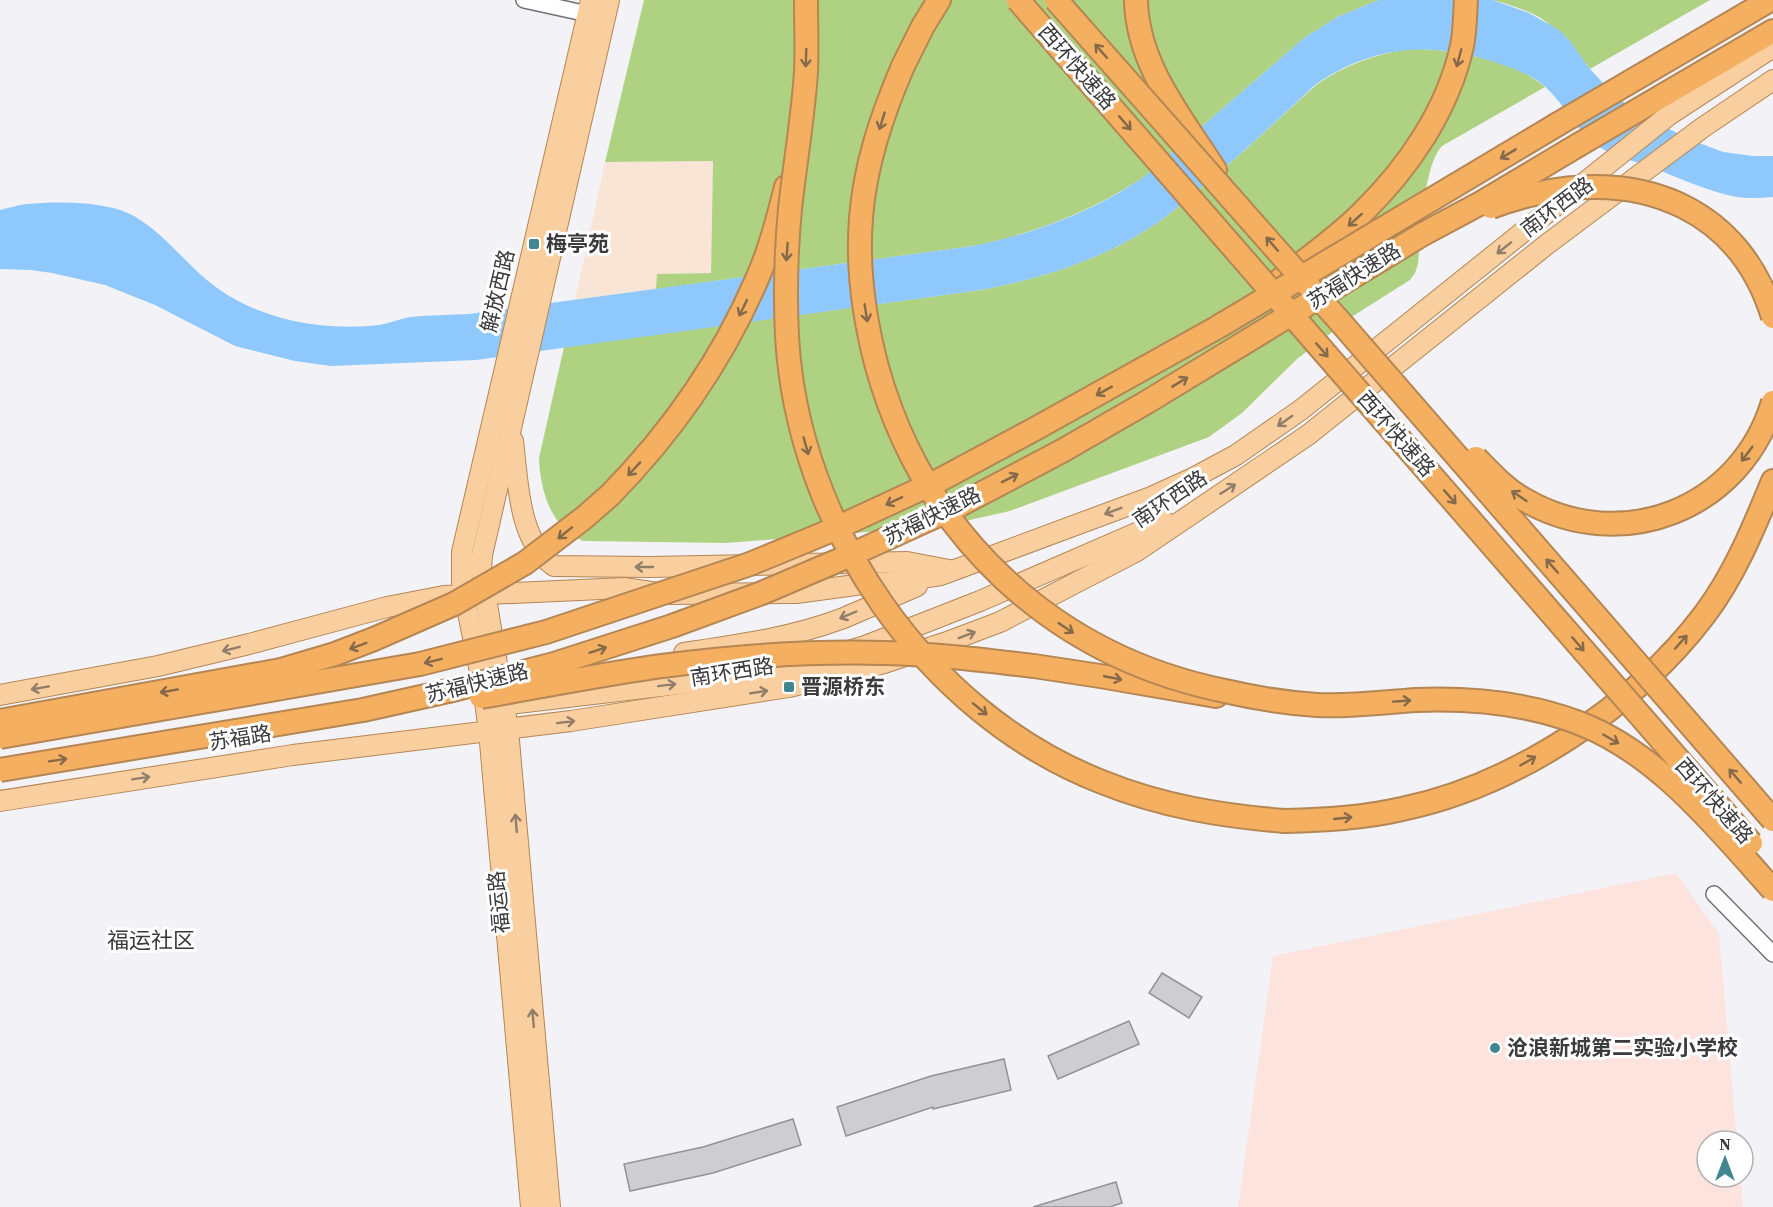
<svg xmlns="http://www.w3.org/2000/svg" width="1773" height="1207" viewBox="0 0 1773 1207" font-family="'Source Serif 4','Noto Sans SC',serif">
<rect width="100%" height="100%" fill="#f3f3f7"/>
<polygon fill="#f9e5d6" points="713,161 711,273 658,274 656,289 575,300 605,162"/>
<polygon fill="#fde3de" points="1676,873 1719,934 1737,1141 1707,1141 1707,1177 1741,1177 1743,1207 1238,1207 1273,956"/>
<g fill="#afd282">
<path d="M644,0H1379L1337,17L1304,38L1141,179C1090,212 1033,234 973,246L656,289L657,274L711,273L713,161L605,162Z"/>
<path d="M1493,0H1710L1590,69C1580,54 1560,32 1545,21C1531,11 1510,5 1493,0Z"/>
<path d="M1409,49C1447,48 1516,60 1545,87L1442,146C1423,166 1421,235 1418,264L1415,273L1410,280L1353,316L1297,359L1242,413L1209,437L1010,511L943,526L726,543L583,541C551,528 540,490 539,458L564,347L981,290C1039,279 1098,261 1148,229C1164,219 1178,207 1192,195C1235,161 1275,122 1316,85C1343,66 1375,54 1409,49Z"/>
</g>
<path fill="#8ec8fd" d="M1379,0H1493L1529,13L1559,30L1570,41L1590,69L1603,83L1630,108L1646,118L1694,141L1723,152L1753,156H1773V197C1759,198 1746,199 1732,196C1704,190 1677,177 1651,167C1633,161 1612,156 1596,145C1573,127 1562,98 1538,81C1523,71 1505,66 1488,60C1425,41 1370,47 1315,85C1275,122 1235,161 1192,195C1178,207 1164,219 1148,229C1098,261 1039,279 981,290L476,360L331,366L295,361L235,346L155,305L105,285L52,273L31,270L0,269V210C9,208 18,205 27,204C57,201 108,201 134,216C160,231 178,254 200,274C220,293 248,308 275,316C307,326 345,329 379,325C390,323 400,319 410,317C430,315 450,315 469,314L973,246C1033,234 1090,213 1141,179L1304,38L1337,17Z"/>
<g fill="#cdcdd2" stroke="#939397" stroke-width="1.5">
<polygon points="1162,973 1202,997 1189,1018 1149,993"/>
<polygon points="1129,1021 1139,1044 1058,1079 1048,1056"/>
<polygon points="1004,1059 1011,1090 933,1109 933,1107 846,1136 837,1107 931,1076"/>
<polygon points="793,1119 801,1145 713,1173 630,1191 624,1164 703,1147"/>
<polygon points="1116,1182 1122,1203 1110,1207 1033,1207"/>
</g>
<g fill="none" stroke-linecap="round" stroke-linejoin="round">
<defs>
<g id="minor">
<polyline points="524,0 597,16"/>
<polyline points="1714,894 1773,954"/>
</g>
<g id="major">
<path d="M513,441C518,481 518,540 554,566L651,567L907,562L949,570"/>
<path d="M684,653C737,645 790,638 841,619C866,609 891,597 917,586"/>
<polyline points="0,695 158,666 249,644 387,607 444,596 624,588 665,594 796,593 863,584 894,582 941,575 1151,497 1195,477 1236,455 1302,409 1669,115 1773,47"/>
<polyline points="492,706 753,675 825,658 865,646 980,601 1164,521"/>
<polyline points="0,801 293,755 571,721 789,687 884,663 947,642 1000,622 1137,551 1308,435 1546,245 1702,128 1773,80"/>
<polyline points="531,1207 489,731 483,687 462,583 462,552 591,0"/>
<polyline points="550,1207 508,729 481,569 482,555 609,0"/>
</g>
<g id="highway">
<path d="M1136,0C1137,65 1182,118 1215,170"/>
<polyline points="903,66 923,26 939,0"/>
<polyline points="1558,124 1770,0"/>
<polyline points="1580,144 1773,31"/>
<path d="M1280,280C1308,258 1337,238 1362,213C1408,168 1448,110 1462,46C1465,31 1465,15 1466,0"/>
<path d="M610,495C671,433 722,360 757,279C770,250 778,218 786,187"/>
<polyline points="1034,666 1100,676 1216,696"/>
<path d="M1285,821C1324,820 1363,818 1402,809C1514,786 1636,706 1705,614C1735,574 1754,527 1773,481"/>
</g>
</defs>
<use href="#minor" stroke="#717175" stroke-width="18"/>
<use href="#major" stroke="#b48654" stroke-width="22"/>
<use href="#highway" stroke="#b48654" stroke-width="26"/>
<use href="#minor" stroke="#fff" stroke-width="15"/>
<use href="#major" stroke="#f9cfa0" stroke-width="20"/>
<use href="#highway" stroke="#f5af60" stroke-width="22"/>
<defs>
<g id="highway-bridge">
<path d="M806,0C806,24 807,48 806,72C803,118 795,163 790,209C786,251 785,294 787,336C797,524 925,713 1102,782C1161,806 1222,816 1285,821"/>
<polyline points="1018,0 1751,843"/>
<polyline points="1056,0 1343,325 1773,820"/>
<path d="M903,66C882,115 865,165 861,218C857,268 864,318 877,367C924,535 1053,656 1225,691C1255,698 1286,703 1317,705C1350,707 1384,702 1417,700C1473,698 1527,703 1579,723C1658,753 1718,829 1773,890"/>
<path d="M1491,207C1507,201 1523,196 1540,193C1645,171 1740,210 1773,317"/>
<path d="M1476,458C1491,473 1506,490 1525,500C1622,556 1741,509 1773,402"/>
<path d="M481,697C544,686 607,673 670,665C741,656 813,651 884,653C935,654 984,660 1034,666"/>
<polyline points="0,721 281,670 335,654 374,639 454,604 525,563 585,517 610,495"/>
<polyline points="0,737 420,664 546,632 750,564 830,531 938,481 1033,430 1218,327 1558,124"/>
<polyline points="0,770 363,710 457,689 554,664 672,626 762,593 844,558 954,508 1062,451 1147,402 1423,234 1481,203 1580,144"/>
</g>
</defs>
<use href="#highway-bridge" stroke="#b48654" stroke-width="26" stroke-linecap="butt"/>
<use href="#highway-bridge" stroke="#f5af60" stroke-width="22"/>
</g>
<defs><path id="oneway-shaft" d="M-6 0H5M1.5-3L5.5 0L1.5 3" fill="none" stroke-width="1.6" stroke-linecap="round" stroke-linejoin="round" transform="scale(1.5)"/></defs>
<g stroke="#85694b">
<use href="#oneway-shaft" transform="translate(1101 51) rotate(-131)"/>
<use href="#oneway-shaft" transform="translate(806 58) rotate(92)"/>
<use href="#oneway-shaft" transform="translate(1459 58) rotate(105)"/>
<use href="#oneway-shaft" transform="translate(882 121) rotate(107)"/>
<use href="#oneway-shaft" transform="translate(1125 123) rotate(49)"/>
<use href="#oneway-shaft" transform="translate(1508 154) rotate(149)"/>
<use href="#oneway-shaft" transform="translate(1355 220) rotate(138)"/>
<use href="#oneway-shaft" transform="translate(1272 244) rotate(-131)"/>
<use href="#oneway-shaft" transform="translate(787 252) rotate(94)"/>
<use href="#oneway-shaft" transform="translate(743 308) rotate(116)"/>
<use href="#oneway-shaft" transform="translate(866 313) rotate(81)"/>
<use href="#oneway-shaft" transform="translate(1322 350) rotate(49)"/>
<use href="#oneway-shaft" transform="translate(1180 382) rotate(-31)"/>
<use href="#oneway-shaft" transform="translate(1104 391) rotate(151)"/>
<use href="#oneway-shaft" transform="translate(806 446) rotate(74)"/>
<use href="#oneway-shaft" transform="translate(1747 454) rotate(127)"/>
<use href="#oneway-shaft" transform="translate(634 469) rotate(133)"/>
<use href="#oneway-shaft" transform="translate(1010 478) rotate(-27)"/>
<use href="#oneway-shaft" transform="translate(1519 496) rotate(-146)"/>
<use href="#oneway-shaft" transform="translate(1450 497) rotate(49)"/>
<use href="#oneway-shaft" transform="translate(894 501) rotate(155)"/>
<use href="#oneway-shaft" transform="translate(565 533) rotate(141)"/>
<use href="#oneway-shaft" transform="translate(1552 566) rotate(-131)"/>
<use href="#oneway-shaft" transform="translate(1066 628) rotate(34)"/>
<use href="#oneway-shaft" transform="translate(1681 642) rotate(-48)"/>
<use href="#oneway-shaft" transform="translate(1578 644) rotate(49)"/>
<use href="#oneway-shaft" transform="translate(358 646) rotate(160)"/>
<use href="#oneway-shaft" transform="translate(598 650) rotate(-18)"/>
<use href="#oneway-shaft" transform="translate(433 661) rotate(166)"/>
<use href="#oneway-shaft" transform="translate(1113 678) rotate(11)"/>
<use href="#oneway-shaft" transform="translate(169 691) rotate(170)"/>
<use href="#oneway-shaft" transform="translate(1402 701) rotate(-4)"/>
<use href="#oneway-shaft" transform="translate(980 709) rotate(39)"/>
<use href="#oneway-shaft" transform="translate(1611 739) rotate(30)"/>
<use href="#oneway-shaft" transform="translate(58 760) rotate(-9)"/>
<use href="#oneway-shaft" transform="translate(1528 761) rotate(-30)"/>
<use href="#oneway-shaft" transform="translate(1735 776) rotate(-131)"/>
<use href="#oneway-shaft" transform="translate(1343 818) rotate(-6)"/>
</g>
<g stroke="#907e6a">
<use href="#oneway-shaft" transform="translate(1504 248) rotate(141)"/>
<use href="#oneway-shaft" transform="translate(1285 421) rotate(145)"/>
<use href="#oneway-shaft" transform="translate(1228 489) rotate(-32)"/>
<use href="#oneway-shaft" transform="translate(1113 511) rotate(159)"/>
<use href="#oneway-shaft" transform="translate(644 567) rotate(180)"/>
<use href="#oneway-shaft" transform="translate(848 615) rotate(157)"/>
<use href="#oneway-shaft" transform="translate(967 635) rotate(-20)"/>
<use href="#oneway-shaft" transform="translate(231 649) rotate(166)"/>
<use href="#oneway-shaft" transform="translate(667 685) rotate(-7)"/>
<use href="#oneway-shaft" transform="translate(40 688) rotate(170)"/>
<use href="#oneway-shaft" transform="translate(759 692) rotate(-9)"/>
<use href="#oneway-shaft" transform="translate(566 722) rotate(-7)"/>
<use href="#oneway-shaft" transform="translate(141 778) rotate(-9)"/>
<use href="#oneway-shaft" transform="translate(516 823) rotate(-95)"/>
<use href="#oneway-shaft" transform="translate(533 1018) rotate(-95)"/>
</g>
<g fill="#418792" stroke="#fff" stroke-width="2">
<rect x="528" y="238" width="12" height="12" rx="3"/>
<rect x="783" y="681" width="12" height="12" rx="3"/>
<circle cx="1495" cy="1048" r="6"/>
</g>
<g text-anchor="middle" stroke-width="6" stroke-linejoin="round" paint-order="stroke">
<g font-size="21" fill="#3b3b3d" stroke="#fff">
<text transform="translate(1077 67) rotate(49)" y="7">西环快速路</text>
<text transform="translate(1557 207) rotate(-37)" y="7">南环西路</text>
<text transform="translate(1354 276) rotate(-32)" y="7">苏福快速路</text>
<text transform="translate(498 291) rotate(-77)" y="7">解放西路</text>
<text transform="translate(1396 434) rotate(49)" y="7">西环快速路</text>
<text transform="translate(1170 499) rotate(-34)" y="7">南环西路</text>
<text transform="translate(932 516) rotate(-26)" y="7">苏福快速路</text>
<text transform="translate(732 672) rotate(-9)" y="7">南环西路</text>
<text transform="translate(477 683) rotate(-14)" y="7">苏福快速路</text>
<text transform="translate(240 738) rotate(-9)" y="7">苏福路</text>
<text transform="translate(1714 801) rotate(49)" y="7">西环快速路</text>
<text transform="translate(499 902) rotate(-95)" y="7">福运路</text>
</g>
<g font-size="21" font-weight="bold" fill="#3b3b3d" stroke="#fff" text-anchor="start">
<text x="546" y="251">梅亭苑</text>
<text x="801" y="694">晋源桥东</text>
<text x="1507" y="1055">沧浪新城第二实验小学校</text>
</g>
<g font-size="22" fill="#39393d" stroke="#fff">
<text x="151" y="948">福运社区</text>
</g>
</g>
<g transform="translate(1725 1159)"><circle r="28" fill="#ffffff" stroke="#b1b1b1" stroke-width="1.5"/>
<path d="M0-4.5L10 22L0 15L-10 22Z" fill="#418792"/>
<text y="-9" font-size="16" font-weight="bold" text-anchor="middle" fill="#3b3b3d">N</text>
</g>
</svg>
